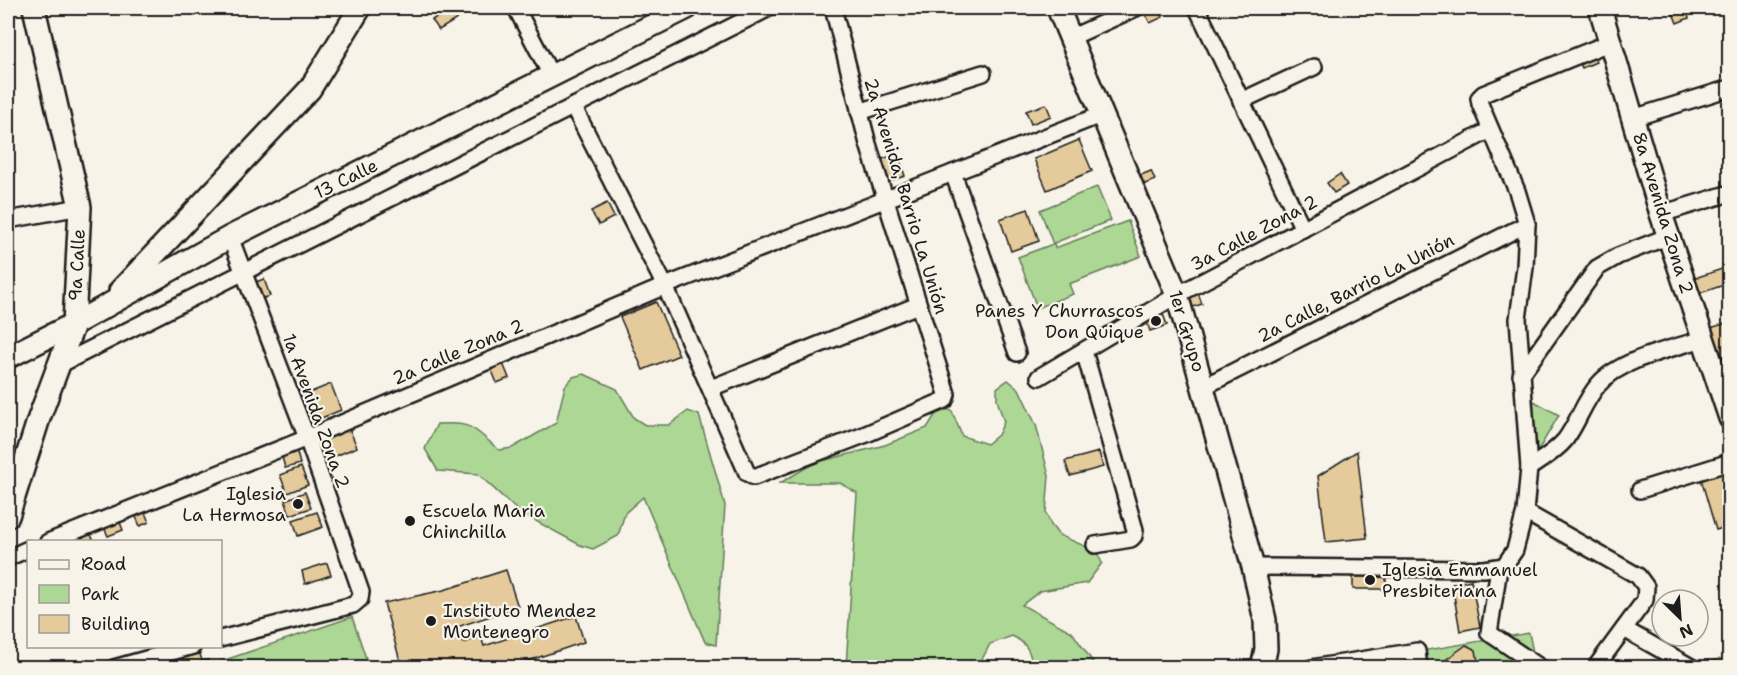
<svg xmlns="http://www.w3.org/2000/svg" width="1737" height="675" viewBox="0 0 1737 675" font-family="'Shantell Sans',sans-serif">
<rect width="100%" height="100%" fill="#f7f3e8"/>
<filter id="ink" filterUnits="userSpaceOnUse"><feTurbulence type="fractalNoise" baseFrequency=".0167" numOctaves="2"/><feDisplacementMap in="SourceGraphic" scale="12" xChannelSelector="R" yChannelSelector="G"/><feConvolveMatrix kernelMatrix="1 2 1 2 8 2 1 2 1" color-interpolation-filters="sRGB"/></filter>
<g filter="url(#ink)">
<g fill="#add795" stroke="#647a58" stroke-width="1.5">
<polygon points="1097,187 1111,220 1054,243 1055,248 1128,221 1141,256 1069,284 1073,294 1037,308 1018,257 1053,244 1040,210"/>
<path d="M584,374L617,389L634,418L645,425H669L688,411L699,415L725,505L716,645L705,642L643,497L625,513L618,536L593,549L580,545L519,512L478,474L438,471L425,449L437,424C473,422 472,427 499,450L512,448L556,423L565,386L573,377Z"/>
<path d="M1008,380L1019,389L1036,425L1049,476L1046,513L1051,525L1059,535L1096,551L1102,563L1087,583L1040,591L1022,605L1072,632L1095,665L1094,668L1033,667C1030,651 1027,643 1012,636L990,644L978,667H846L857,493L840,483H780L814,463L885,445L927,428L940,407L952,411L962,436L987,444L998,435L1004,422L997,400V388Z"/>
<polygon points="1532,400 1559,415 1539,449 1530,444 1526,403"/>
<polygon points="352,617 369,667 221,667 219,662"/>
<polygon points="1529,633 1536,667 1424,667 1421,651"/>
<polygon points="1729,657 1729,667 1685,667"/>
</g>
<g fill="#e5cb9b" stroke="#1c1c1c" stroke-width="1.5">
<polygon points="442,8 475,8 439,30 432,20 437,17 434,12"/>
<polygon points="1146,8 1158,8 1163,17 1150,23 1143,9"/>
<polygon points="1167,8 1177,8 1178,10 1170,13"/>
<polygon points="1686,9 1689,18 1677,23 1673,13"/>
<polygon points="1593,55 1596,62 1582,68 1579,61"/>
<polygon points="1046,104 1051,116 1031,124 1026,111"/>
<polygon points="1079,140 1092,171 1047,190 1034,159"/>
<polygon points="898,154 905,176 883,183 876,161"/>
<polygon points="1151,171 1155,180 1135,188 1131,179"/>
<polygon points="1340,174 1347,185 1334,193 1327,183"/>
<polygon points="607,203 614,217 599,225 591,211"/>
<polygon points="1028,209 1039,241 1011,251 1000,219"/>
<polygon points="1728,267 1730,283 1694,295 1689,280"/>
<polygon points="264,279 270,296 255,301 250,284"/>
<polygon points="1197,290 1202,304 1187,309 1182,295"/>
<polygon points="656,302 679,355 643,370 620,317"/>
<polygon points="1162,311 1167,325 1150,331 1145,317"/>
<polygon points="1730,322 1730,380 1723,382 1707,329"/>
<polygon points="502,361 509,378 497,383 490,366"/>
<polygon points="331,384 341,410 314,421 304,395"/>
<polygon points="348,426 357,447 333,457 324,436"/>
<polygon points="296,449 300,464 285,468 281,453"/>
<polygon points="1357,451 1367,538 1326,542 1318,476"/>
<polygon points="1099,452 1103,467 1070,476 1065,461"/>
<polygon points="301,467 308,485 287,493 280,475"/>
<polygon points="1725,472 1730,487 1730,526 1716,530 1701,479"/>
<polygon points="305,492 311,508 290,515 285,500"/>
<polygon points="142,506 149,522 140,526 133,510"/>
<polygon points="317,512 323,527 298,536 293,520"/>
<polygon points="118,517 123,530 108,536 102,523"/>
<polygon points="88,529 93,539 87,542 75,542 72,536"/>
<polygon points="327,563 331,575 305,584 302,571"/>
<polygon points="506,570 518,607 457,627 463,643 481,637 484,646 576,616 584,642 507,668 402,668 384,603 444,590"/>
<polygon points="1386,571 1386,589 1353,589 1353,572"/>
<polygon points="1471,580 1480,627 1460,631 1452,584"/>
<polygon points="1466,645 1476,650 1479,668 1463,668 1444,661"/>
<polygon points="200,654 202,661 208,660 209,667 186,668 183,658"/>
</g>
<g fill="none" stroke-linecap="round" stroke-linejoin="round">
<defs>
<g id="street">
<polyline points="516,8 552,77"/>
<polyline points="1197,8 1303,229"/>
<polyline points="1070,38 1136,8"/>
<polyline points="1241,101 1314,67"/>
<polyline points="573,106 665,286 747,473 754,477 864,435 945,400 947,394 868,144 833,8"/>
<polyline points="859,112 983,73"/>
<polyline points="1633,118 1730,88"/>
<polyline points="953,173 1017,353"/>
<polyline points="1661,214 1730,193"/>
<polyline points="8,220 80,207"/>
<polyline points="1084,351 1135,530 1134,536 1131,539 1095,545"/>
<polyline points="59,365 769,8"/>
<polyline points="1521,375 1597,268 1618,256 1669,236"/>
<polyline points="1039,377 1177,295 1490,130"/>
<polyline points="1203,387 1527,224"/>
<polyline points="711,388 918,305"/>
<path d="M1529,468C1541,460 1555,452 1565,440C1578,423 1584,401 1598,385C1620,359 1671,349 1703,339"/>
<polyline points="1640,490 1730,462"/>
<polyline points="1525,512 1638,576 1646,587 1645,600 1595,668"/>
<polyline points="48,542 307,438 665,286 1103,114"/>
<polyline points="8,558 28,549"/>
<polyline points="1253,567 1484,569 1504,566 1515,550 1525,512 1529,468 1518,319 1525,267 1527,224 1517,191 1480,104 1479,98 1483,94 1611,42"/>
<polyline points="1499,568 1489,633 1541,668"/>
<polyline points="1624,629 1693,668"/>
<polyline points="220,639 353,605 360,599 361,592 307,438 230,237"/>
<polyline points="114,668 193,646"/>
<polyline points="1311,668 1417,651 1419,668"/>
</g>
<g id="secondary">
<polyline points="1058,8 1177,295 1253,567 1265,620 1266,649 1262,668"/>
<polyline points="1600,8 1661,214 1730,418"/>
<polyline points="120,291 310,89 360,8"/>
<polyline points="8,357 74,324 230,237 687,8"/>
<polyline points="8,516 39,418 74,324 80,207 34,8"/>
</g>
</defs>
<use href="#street" stroke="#1c1c1c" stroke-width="20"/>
<use href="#secondary" stroke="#1c1c1c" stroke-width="26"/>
<use href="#street" stroke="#f7f3e8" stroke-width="15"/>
<use href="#secondary" stroke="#f7f3e8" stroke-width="21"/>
</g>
</g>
<g fill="#1c1c1c" stroke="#f7f3e8" stroke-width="2">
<circle cx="1156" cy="321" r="6"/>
<circle cx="298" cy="504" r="6"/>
<circle cx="410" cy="521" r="6"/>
<circle cx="1370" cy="580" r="6"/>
<circle cx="431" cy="621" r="6"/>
</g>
<g text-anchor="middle" stroke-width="4.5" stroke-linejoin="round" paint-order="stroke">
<g font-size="18" fill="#1c1c1c" stroke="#f7f3e8">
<text transform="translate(346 179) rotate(-26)" y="6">13 Calle</text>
<text transform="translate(906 196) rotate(73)" y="6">2a Avenida, Barrio La Unión</text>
<text transform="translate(1663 213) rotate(73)" y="6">8a Avenida Zona 2</text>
<text transform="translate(1254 233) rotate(-28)" y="6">3a Calle Zona 2</text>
<text transform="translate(77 265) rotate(-87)" y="6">9a Calle</text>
<text transform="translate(1356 288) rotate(-27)" y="6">2a Calle, Barrio La Unión</text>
<text transform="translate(1187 331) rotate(73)" y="6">1er Grupo</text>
<text transform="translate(458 352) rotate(-23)" y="6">2a Calle Zona 2</text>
<text transform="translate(316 411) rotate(70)" y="6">1a Avenida Zona 2</text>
</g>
<g font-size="18" fill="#1c1c1c" stroke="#f7f3e8" text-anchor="start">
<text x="1144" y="317" text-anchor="end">Panes Y Churrascos<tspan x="1144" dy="21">Don Quique</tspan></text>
<text x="286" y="500" text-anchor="end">Iglesia<tspan x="286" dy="21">La Hermosa</tspan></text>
<text x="422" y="517">Escuela Maria<tspan x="422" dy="21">Chinchilla</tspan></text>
<text x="1382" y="576">Iglesia Emmanuel<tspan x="1382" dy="21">Presbiteriana</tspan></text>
<text x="443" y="617">Instituto Mendez<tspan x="443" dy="21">Montenegro</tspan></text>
</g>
</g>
<rect width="1737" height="675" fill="none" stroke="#f7f3e8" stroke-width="30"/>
<rect x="15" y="15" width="1707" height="645" fill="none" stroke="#1c1c1c" stroke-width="2" filter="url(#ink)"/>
<rect x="27" y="540" width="195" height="108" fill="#f7f3e8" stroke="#9f9d96" stroke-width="1.5"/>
<rect x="39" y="560" width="30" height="9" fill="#f7f3e8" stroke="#9f9d96" stroke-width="1.5"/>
<text x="81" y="570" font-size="18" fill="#1c1c1c">Road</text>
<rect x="39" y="585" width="30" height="18" fill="#add795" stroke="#9f9d96" stroke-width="1.5"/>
<text x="81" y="600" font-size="18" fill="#1c1c1c">Park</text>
<rect x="39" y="615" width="30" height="18" fill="#e5cb9b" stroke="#9f9d96" stroke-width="1.5"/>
<text x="81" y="630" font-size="18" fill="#1c1c1c">Building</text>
<g transform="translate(1680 618) rotate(155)"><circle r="28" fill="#f7f3e8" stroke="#9f9d96" stroke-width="1.5"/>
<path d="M0-4.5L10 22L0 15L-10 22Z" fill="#1c1c1c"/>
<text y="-9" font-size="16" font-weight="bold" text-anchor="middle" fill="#1c1c1c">N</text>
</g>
</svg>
